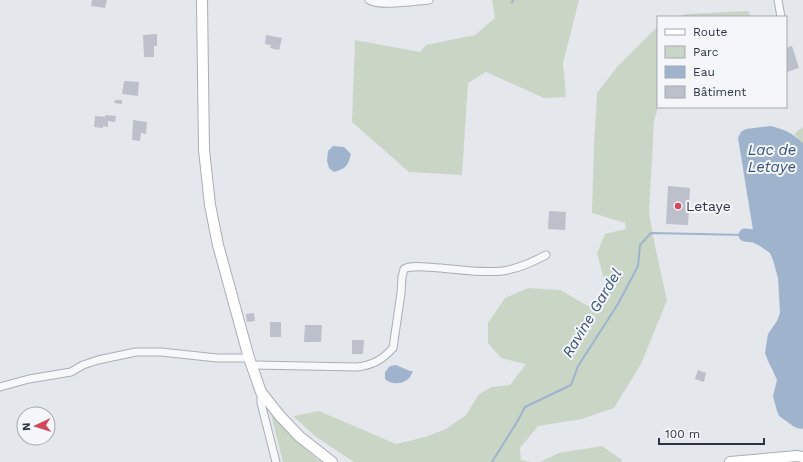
<svg xmlns="http://www.w3.org/2000/svg" width="803" height="462" viewBox="0 0 803 462" font-family="'Work Sans',sans-serif">
<rect width="100%" height="100%" fill="#e4e7ec"/>
<g fill="#c9d6c5">
<polygon points="492,0 579,0 563,63 566,97 544,98 486,72 468,83 462,175 409,172 352,122 355,40 420,52 426,45 475,35 495,18"/>
<polygon points="748,11 751,17 675,17 687,14"/>
<polygon points="658,26 658,107 654,121 649,214 656,251 667,300 641,364 614,408 582,419 538,426 520,448 521,460 531,462 354,462 315,436 293,416 319,411 396,444 425,437 446,429 466,415 479,394 492,387 510,385 526,364 501,358 488,343 488,323 505,298 528,288 560,290 588,306 601,303 605,283 597,253 605,234 626,229 625,223 592,213 594,145 597,93 617,67"/>
<polygon points="803,127 803,143 794,134"/>
<polygon points="271,414 291,436 317,459 322,462 283,462"/>
<polygon points="602,446 622,460 621,462 540,462 559,453"/>
</g>
<g fill="#9fb4cc">
<path d="M771,126C786,130 792,133 803,143V428L802,429L797,428L793,426L779,416L777,411L773,396L777,380L772,369L768,361L765,353L768,334L777,321L780,313L778,278L773,260L770,253L757,244L754,236L738,138L741,132L746,129Z"/>
<path d="M333,146L344,147L351,154C348,166 345,169 334,172L329,168L327,161L328,151Z"/>
<path d="M396,365L410,371H413C412,373 411,375 410,377C404,384 392,386 385,379V372L390,366Z"/>
</g>
<g fill="none" stroke-linecap="round" stroke-linejoin="round">
<g stroke="#9fb4cc" stroke-width="2">
<polyline points="512,3 513,0"/>
<polyline points="492,462 517,422 525,407 571,385 578,366 618,304 638,266 640,245 651,233 745,235"/>
</g>
<polyline stroke="#9fb4cc" stroke-width="13" points="745,235 754,236 770,243"/>
</g>
<g fill="#bbc0ca">
<polygon points="92,0 107,0 105,8 91,6"/>
<polygon points="157,34 157,46 154,46 154,57 144,57 143,35"/>
<polygon points="266,35 282,38 279,50 270,48 271,45 265,44"/>
<polygon points="792,46 799,68 787,72 786,48"/>
<polygon points="124,81 139,82 138,96 122,94"/>
<polygon points="115,100 122,100 122,104 114,103"/>
<polygon points="105,115 116,116 115,122 108,121 108,127 103,126 103,128 94,127 95,116 105,117"/>
<polygon points="133,120 147,122 146,134 141,133 140,141 132,140"/>
<polygon points="668,186 690,188 688,225 666,224"/>
<polygon points="549,211 566,212 565,230 548,229"/>
<polygon points="254,313 255,321 247,322 246,314"/>
<rect x="270" y="322" width="11" height="15"/>
<polygon points="305,325 322,325 321,342 304,342"/>
<polygon points="352,340 364,340 363,354 352,354"/>
<polygon points="698,370 706,373 704,382 695,379"/>
</g>
<g fill="none" stroke-linecap="round" stroke-linejoin="round">
<defs>
<g id="street">
<path d="M369,0C379,7 415,1 429,0"/>
<polyline points="778,0 781,17"/>
<path d="M252,365L357,367C373,365 382,360 393,348L401,293L402,277L404,269C413,264 430,268 441,268C461,270 482,273 502,271C518,269 532,262 546,255"/>
<polyline points="0,387 29,379 71,372 83,365 98,360 136,352 161,352 217,358 249,358"/>
<polyline points="261,392 261,403 276,462"/>
</g>
<g id="secondary">
<polyline points="202,0 204,150 210,205 218,245 249,358 261,392 280,416 300,437 332,462"/>
<polyline points="730,462 797,456 803,457"/>
</g>
</defs>
<use href="#street" stroke="#a9aeb7" stroke-width="9"/>
<use href="#secondary" stroke="#a9aeb7" stroke-width="12"/>
<use href="#street" stroke="#f7f8fa" stroke-width="7"/>
<use href="#secondary" stroke="#fff" stroke-width="10"/>
</g>
<circle fill="#d1495b" stroke="#f4f6f9" stroke-width="1.5" cx="678" cy="206" r="4"/>
<g text-anchor="middle" stroke-width="4" stroke-linejoin="round" paint-order="stroke">
<g font-size="14" fill="#2b3445" stroke="#f4f6f9" text-anchor="start">
<text x="686" y="211">Letaye</text>
</g>
<g font-size="15" font-style="italic" fill="#34527a" stroke="#f4f6f9">
<text x="772" y="155">Lac de<tspan x="772" dy="17">Letaye</tspan></text>
<text transform="translate(592 313) rotate(-59)" y="5">Ravine Gardel</text>
</g>
</g>
<rect x="657" y="16" width="130" height="92" fill="#f4f6f9" stroke="#a4a8b1"/>
<rect x="665" y="29" width="20" height="6" fill="#ffffff" stroke="#a4a8b1"/>
<text x="693" y="36" font-size="12" fill="#2b3445">Route</text>
<rect x="665" y="46" width="20" height="12" fill="#c9d6c5" stroke="#a4a8b1"/>
<text x="693" y="56" font-size="12" fill="#2b3445">Parc</text>
<rect x="665" y="66" width="20" height="12" fill="#9fb4cc" stroke="#a4a8b1"/>
<text x="693" y="76" font-size="12" fill="#2b3445">Eau</text>
<rect x="665" y="86" width="20" height="12" fill="#bbc0ca" stroke="#a4a8b1"/>
<text x="693" y="96" font-size="12" fill="#2b3445">Bâtiment</text>
<g transform="translate(36 426) rotate(266)"><circle r="19" fill="#f4f6f9" stroke="#a4a8b1"/>
<path d="M0-3L7 15L0 10L-7 15Z" fill="#d1495b"/>
<text y="-6" font-size="11" font-weight="bold" text-anchor="middle" fill="#2b3445">N</text>
</g>
<path d="M659 438v6h105v-6" fill="none" stroke="#2b3445" stroke-width="2"/>
<text x="665" y="438" font-size="12" fill="#2b3445" stroke="#f4f6f9" stroke-width="3" paint-order="stroke">100 m</text>
</svg>
